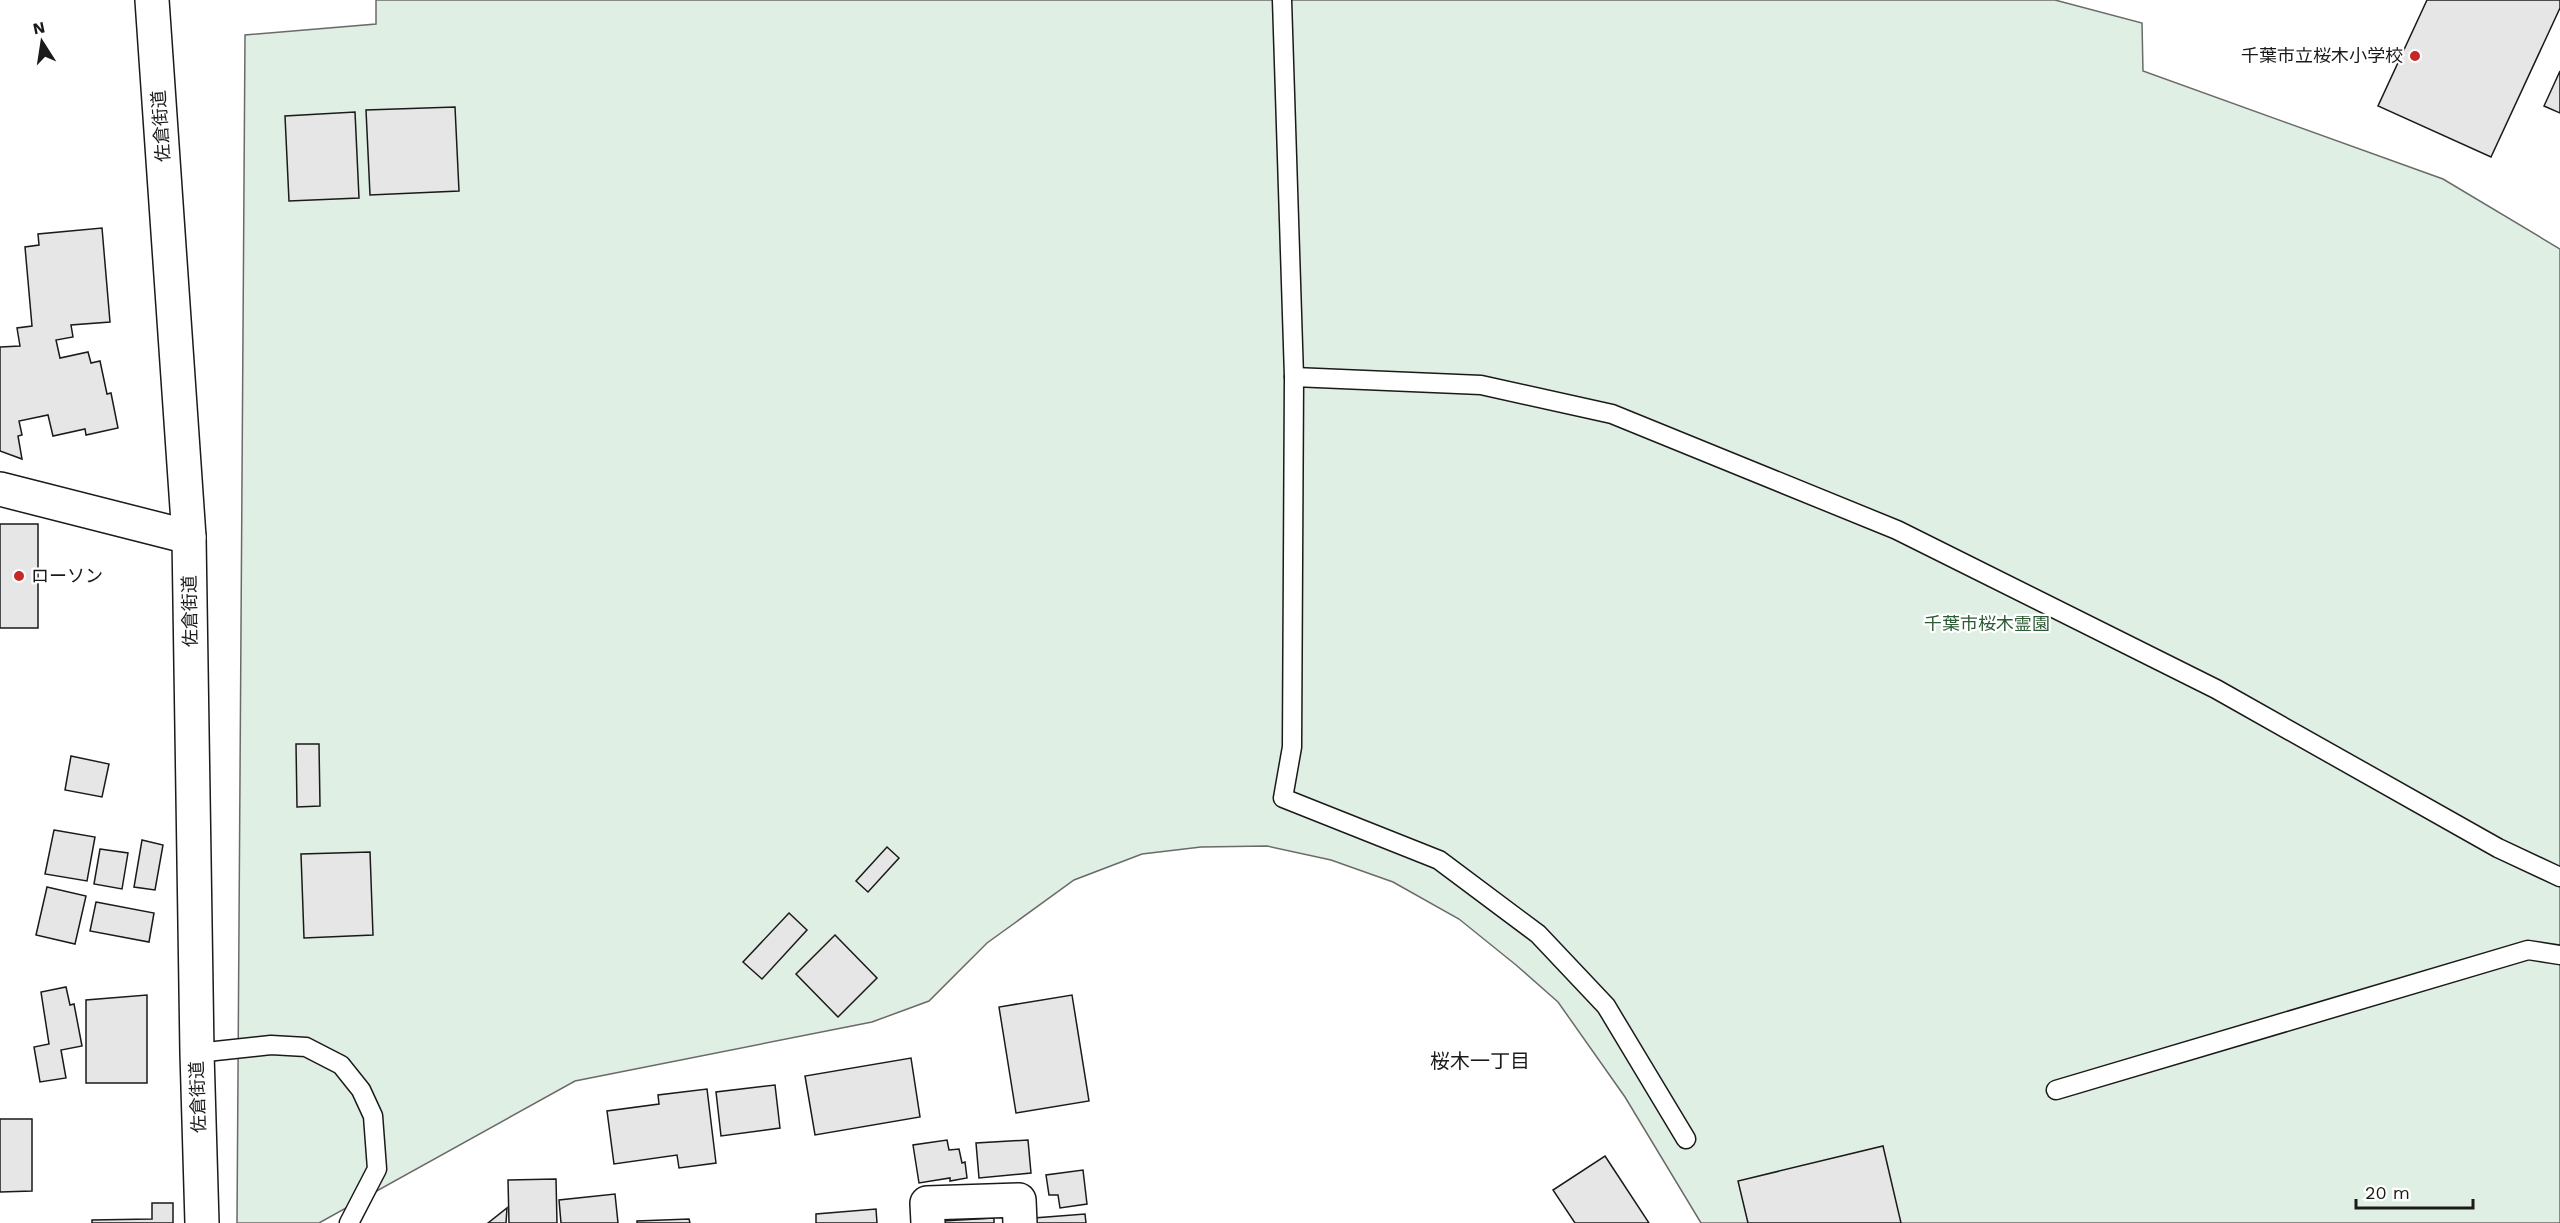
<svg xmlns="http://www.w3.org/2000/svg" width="2560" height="1223" viewBox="0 0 2560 1223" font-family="'Work Sans','Noto Sans JP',sans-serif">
<rect width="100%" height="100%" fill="#fff"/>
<polygon fill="#e0efe3" stroke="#6a6a6a" stroke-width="1.5" points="376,0 2055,0 2142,23 2143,71 2443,179 2560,249 2560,1223 1701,1223 1625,1097 1558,1002 1516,965 1459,919 1393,882 1331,860 1267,846 1201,847 1142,854 1074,880 987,943 929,1001 872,1022 575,1081 319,1223 237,1223 245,35 376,24"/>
<g fill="#e6e6e6" stroke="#1a1a1a" stroke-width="1.5">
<polygon points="2427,0 2560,0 2560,8 2491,157 2378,106"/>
<polygon points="2560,71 2560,113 2544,106"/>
<polygon points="455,107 459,191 370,195 366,110"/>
<polygon points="355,112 359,198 289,201 285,116"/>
<polygon points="102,228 110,322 71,325 73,337 56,340 60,358 88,352 91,363 100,361 107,394 111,393 118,428 86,435 85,429 53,436 48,415 19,421 22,435 18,436 22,459 0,451 0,347 20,346 17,328 32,326 25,247 39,245 38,234"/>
<rect x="0" y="524" width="38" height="104"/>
<polygon points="296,744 319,744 320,806 297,807"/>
<polygon points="71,756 109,764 102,797 65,790"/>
<polygon points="54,830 95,837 87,881 45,874"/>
<polygon points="142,840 163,845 155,890 134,887"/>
<polygon points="887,847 899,858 868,892 856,881"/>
<polygon points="100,849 128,853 122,889 94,884"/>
<polygon points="370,852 373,935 304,938 301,854"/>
<polygon points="47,887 86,896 75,944 36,935"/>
<polygon points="96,902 154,913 149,942 90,931"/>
<polygon points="789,913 807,930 762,979 743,962"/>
<polygon points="835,935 877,978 838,1017 796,974"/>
<polygon points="66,987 70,1005 74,1004 82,1046 61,1050 66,1078 40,1082 34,1047 49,1044 41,992"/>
<polygon points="147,995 147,1083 86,1083 86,1000"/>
<polygon points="1072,995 1089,1101 1016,1113 999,1007"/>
<polygon points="911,1058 920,1117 815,1135 805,1076"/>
<polygon points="775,1085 780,1128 721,1136 716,1092"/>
<polygon points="707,1089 716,1163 679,1168 677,1155 614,1164 607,1111 659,1104 658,1095"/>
<polygon points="0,1119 32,1119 32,1191 0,1192"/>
<polygon points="947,1140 949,1150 959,1149 962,1163 965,1162 967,1178 950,1181 950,1178 919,1183 913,1145"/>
<polygon points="1028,1140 1031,1173 979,1178 976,1143"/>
<polygon points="1883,1146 1901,1223 1748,1223 1738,1181"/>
<polygon points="1605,1156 1649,1223 1575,1223 1553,1190"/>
<polygon points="1083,1170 1087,1204 1060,1208 1058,1195 1049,1195 1046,1175"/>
<polygon points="556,1179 557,1223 509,1223 508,1180"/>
<polygon points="615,1194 618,1223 561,1223 559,1200"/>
<polygon points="152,1203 173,1203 173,1223 92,1223 92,1220 152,1219"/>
<polygon points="507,1208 506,1223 488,1223"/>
<polygon points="876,1209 877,1223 816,1223 816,1214"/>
<polygon points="1085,1214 1086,1223 1035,1223 1034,1218"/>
<polygon points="994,1218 994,1223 943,1223 943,1221"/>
<polygon points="689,1219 690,1223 637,1223 637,1221"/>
</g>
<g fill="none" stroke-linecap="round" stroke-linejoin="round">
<defs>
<g id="service">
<polyline points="1282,0 1294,377 1292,747 1283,798 1439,860 1538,934 1606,1006 1686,1139"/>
<polyline points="1294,377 1481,385 1612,414 1897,530 2216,689 2498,848 2560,877"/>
<polyline points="197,1053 271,1045 306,1047 341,1065 361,1090 373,1116 377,1169 349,1223"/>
<polyline points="2056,1090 2528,950 2560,955"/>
</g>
<g id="minor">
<polyline points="0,489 189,537"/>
<polyline points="928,1223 927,1203 1019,1200 1020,1223"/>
</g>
<polyline id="trunk" points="152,0 189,537 197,1053 202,1223"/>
</defs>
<use href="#service" stroke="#1a1a1a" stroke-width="21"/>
<use href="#minor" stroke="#1a1a1a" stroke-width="36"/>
<use href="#trunk" stroke="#1a1a1a" stroke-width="36"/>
<use href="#service" stroke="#fff" stroke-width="18"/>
<use href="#minor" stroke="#fff" stroke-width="33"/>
<use href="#trunk" stroke="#fff" stroke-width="33"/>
</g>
<g fill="#c62828" stroke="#fff" stroke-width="2">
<circle cx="2415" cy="56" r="6"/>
<circle cx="19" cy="576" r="6"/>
</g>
<g text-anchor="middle" stroke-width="4.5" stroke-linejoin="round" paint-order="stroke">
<g font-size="18" fill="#1a1a1a" stroke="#fff" text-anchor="end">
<text x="2403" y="62">千葉市立桜木小学校</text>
<text x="31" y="582" text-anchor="start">ローソン</text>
</g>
<g font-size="18" fill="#1a1a1a" stroke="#fff">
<text transform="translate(161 126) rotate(-94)" y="6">佐倉街道</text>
<text transform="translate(190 611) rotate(-91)" y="6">佐倉街道</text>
<text transform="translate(198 1097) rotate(-92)" y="6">佐倉街道</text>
</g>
<g font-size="18" fill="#2b5a34" stroke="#fff">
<text x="1987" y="630">千葉市桜木霊園</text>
</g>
<g font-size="20" fill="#1a1a1a" stroke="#fff">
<text x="1480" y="1068">桜木一丁目</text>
</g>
</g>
<g transform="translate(42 42) rotate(348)" stroke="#ffffff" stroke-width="4.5" paint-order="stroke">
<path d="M0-4.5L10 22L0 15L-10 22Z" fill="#1a1a1a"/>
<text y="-9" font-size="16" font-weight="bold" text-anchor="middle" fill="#1a1a1a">N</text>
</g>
<path d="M2356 1199v9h117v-9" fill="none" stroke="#1a1a1a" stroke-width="3"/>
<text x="2365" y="1199" font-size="18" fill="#1a1a1a" stroke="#ffffff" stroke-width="4.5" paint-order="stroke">20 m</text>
</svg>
